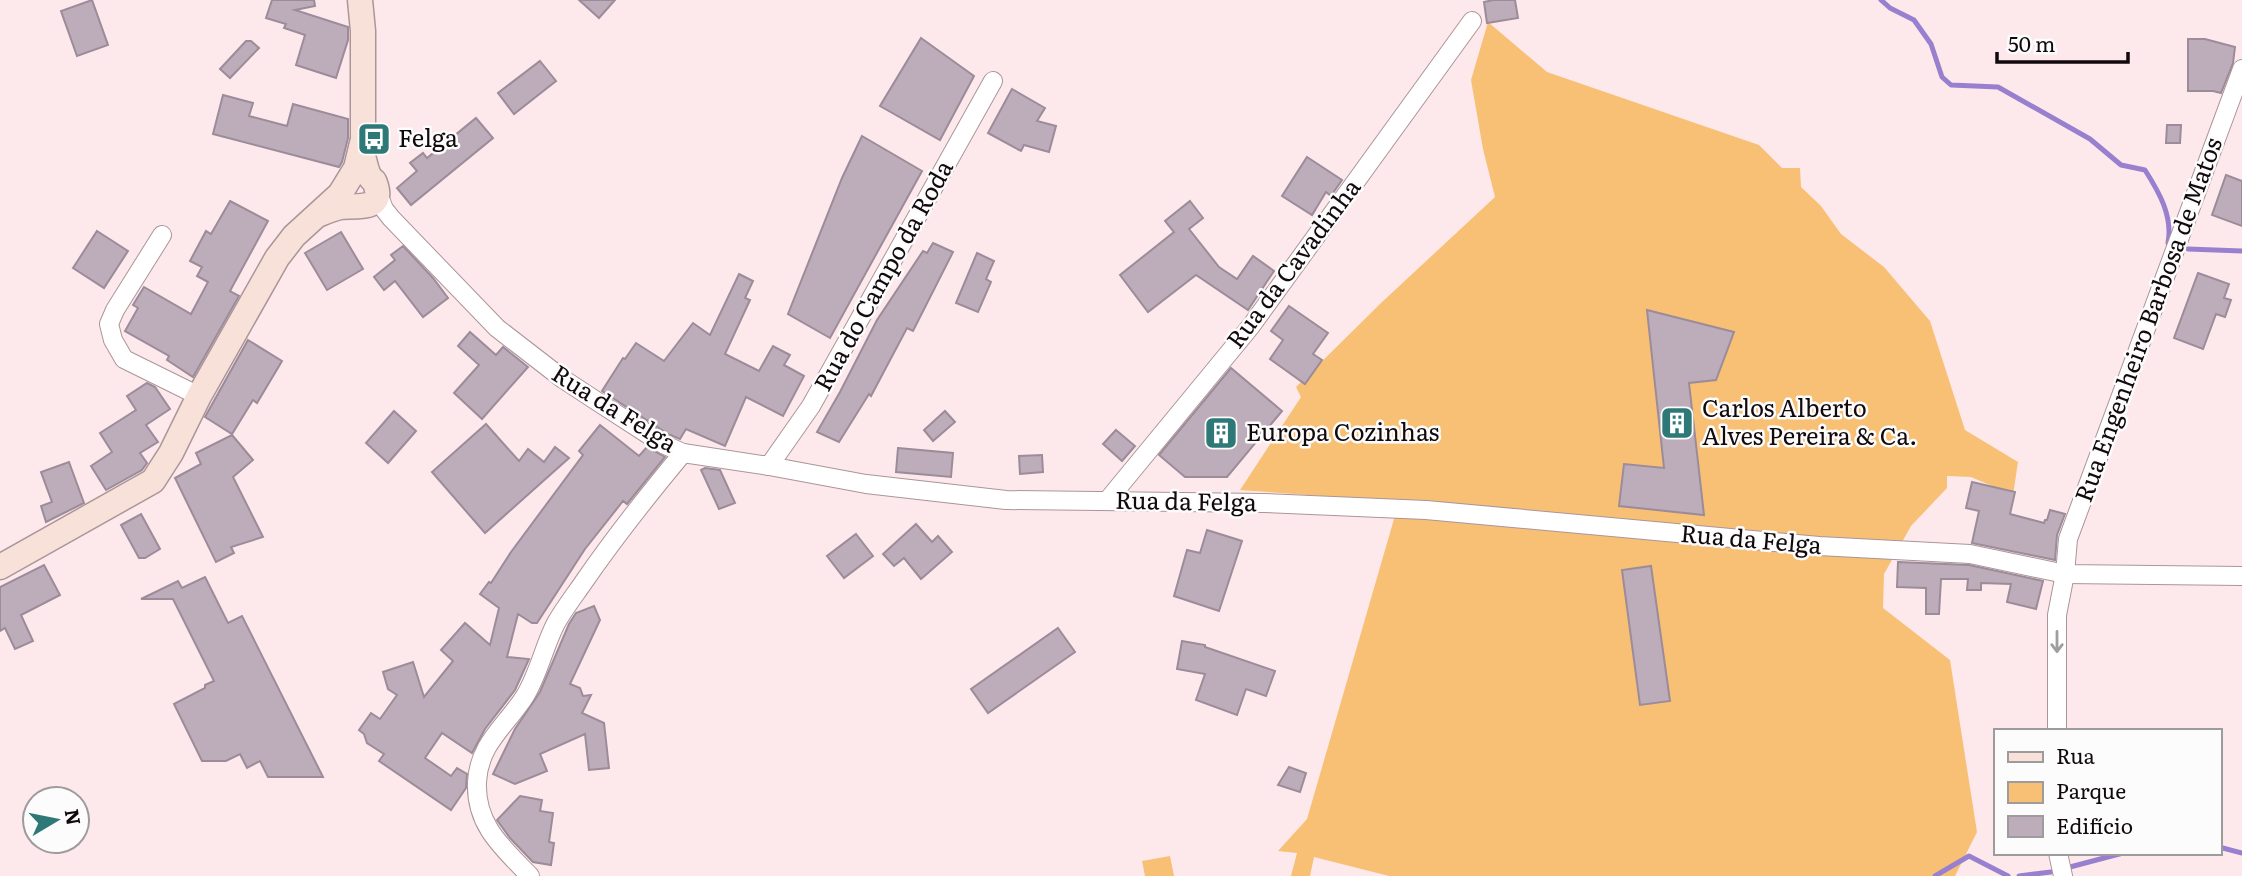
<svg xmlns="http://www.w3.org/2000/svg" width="2242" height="876" viewBox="0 0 2242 876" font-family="Literata,serif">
<rect width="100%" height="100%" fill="#fde9ec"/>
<g fill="#f7c075">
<polygon points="1488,22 1547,72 1759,145 1782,168 1800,168 1801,187 1821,206 1841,234 1884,267 1930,321 1965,430 2018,462 2013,495 1971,477 1947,476 1947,488 1911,526 1884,574 1883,608 1950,660 1977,832 1955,876 1389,876 1314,857 1310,876 1291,876 1297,853 1278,851 1307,819 1394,519 1397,516 1389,501 1240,490 1301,397 1296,387 1381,303 1495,197 1483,149 1471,80"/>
<polygon points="1170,856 1174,876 1145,876 1142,861"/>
</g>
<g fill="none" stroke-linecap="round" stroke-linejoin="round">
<g stroke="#9980cf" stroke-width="5">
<path d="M1881,0L1890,8L1914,20L1931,44L1942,77L1951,85L1998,87L2090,139L2121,165L2145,170C2159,192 2173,216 2168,243"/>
<polyline points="2188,249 2242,251"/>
<polyline points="2219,847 2242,853"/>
<polyline points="2070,867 2123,853"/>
<polyline points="1935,876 1969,856 2008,876"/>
<polyline points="2019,876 2051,872"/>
</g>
</g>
<g fill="#bdadba" stroke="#9c8b99" stroke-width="2">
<polygon points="92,0 108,45 77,56 61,11"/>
<polygon points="272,0 314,0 315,6 295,10 348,27 348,40 336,78 296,65 305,35 284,28 286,24 266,18"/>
<polygon points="579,0 615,0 599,18"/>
<polygon points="1493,0 1515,0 1518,18 1487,23 1484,2"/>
<polygon points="921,38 974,76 940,140 880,106"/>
<polygon points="2188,39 2205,39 2235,47 2233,63 2221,93 2213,91 2188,91"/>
<polygon points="246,41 251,41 259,48 230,78 220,69"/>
<polygon points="540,61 556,81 514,114 498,93"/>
<polygon points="1012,89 1045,108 1037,121 1056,126 1049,152 1024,145 1021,151 988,133"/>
<polygon points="223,95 253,103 249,116 287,126 293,104 348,119 348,138 342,162 339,167 213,134"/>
<polygon points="476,118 493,138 411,205 397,188 417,171 410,163 423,153 427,158"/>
<polygon points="2167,125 2181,125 2180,143 2166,143"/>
<polygon points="862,136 922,171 830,338 788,314 842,178"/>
<polygon points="1307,157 1342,180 1331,196 1326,192 1312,215 1282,196"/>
<polygon points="2226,175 2242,181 2242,226 2212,215"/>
<polygon points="230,201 268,221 230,291 239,296 193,377 167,360 169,356 125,331 138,308 133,305 144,287 191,314 208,282 197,276 202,267 190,261 206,231 211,234"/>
<polygon points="1190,201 1203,218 1189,229 1219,267 1237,279 1253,256 1274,271 1248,310 1196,275 1148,312 1120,275 1174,232 1165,221"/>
<polygon points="97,231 128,251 104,288 73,268"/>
<polygon points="341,232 363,269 327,290 305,253"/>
<polygon points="933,243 953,252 913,331 907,328 871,396 869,394 839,442 817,432 840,392 877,320 923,251 927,253"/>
<polygon points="403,246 433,278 448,298 423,317 395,281 384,290 374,277 395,260 391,255"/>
<polygon points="977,253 994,261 986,279 991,282 978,312 956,303"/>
<polygon points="2198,273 2229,284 2224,298 2231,300 2225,317 2216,314 2203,349 2174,338"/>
<polygon points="739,274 753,281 745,298 750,300 725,354 759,371 773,346 790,355 784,365 804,376 783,416 746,397 725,446 686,429 680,439 668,434 602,391 623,358 625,359 636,343 664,361 693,323 710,335"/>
<polygon points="1289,306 1328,333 1313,354 1322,360 1305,384 1270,359 1283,340 1271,331"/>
<polygon points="1647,310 1734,332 1716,380 1689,383 1704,515 1619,506 1624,464 1664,468"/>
<polygon points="470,332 496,355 503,347 528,367 482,419 454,393 479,365 458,346"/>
<polygon points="248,340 282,361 257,403 253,400 232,434 205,417"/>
<polygon points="1231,368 1282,411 1227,477 1185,477 1159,455"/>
<polygon points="147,383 155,387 170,409 146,425 158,442 140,453 147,463 142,470 106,490 91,466 112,452 100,433 136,410 127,396"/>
<polygon points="394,411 416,431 388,463 366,443"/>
<polygon points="945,411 955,422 933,441 924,430"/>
<polygon points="486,424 519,461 528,449 544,462 555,447 569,458 485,533 432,472"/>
<polygon points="600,425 639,456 647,447 665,457 627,504 623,501 585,549 537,623 532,623 518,614 507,657 529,659 515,690 485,729 472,753 442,733 425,758 451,776 457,768 467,774 466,788 451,810 379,761 384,754 367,743 364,734 359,730 371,713 380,719 397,695 388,689 383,672 413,662 424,697 453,661 441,650 465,623 490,645 499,608 480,594 489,582 491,583 511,552 583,455 579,451"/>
<polygon points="1116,430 1135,446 1122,461 1103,444"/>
<polygon points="232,435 253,460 233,477 263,537 231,547 234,553 216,562 175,478 201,464 196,453"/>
<polygon points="898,448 953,453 951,477 896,472"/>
<polygon points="1042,455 1043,472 1020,474 1019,456"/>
<polygon points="69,462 84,503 46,522 41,506 52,502 41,472"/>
<polygon points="705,468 720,470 735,503 719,509 701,470"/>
<polygon points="1972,482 2015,492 2010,514 2044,523 2045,520 2047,520 2050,510 2065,514 2057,535 2055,560 1972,543 1979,511 1966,508"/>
<polygon points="141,514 160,549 145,558 139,558 121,525"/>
<polygon points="916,524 932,542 938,536 952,552 921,579 904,558 894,566 883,554"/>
<polygon points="1207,530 1242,541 1219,611 1174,596 1187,550 1200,553"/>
<polygon points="856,534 873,556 844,578 827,556"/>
<polygon points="1898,562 1969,565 2043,581 2036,609 2007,602 2011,584 1981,583 1981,590 1967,590 1968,579 1941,579 1939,614 1926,614 1926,588 1897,587"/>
<polygon points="44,565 60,595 21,615 33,641 15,649 5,628 0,631 0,587"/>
<polygon points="1651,566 1670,701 1640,705 1622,570"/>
<polygon points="205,577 228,623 242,616 323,777 268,777 260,761 247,768 240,754 226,761 202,761 174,704 205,688 205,685 214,681 173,599 141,599 178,581 182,588"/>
<polygon points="594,606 600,620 570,684 580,688 583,696 591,695 582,713 604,723 609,768 589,770 585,734 540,754 547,771 515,784 493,774 515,729 540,692 569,624 576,613"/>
<polygon points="1058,628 1075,652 988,713 971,689"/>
<polygon points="1182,641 1205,645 1205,647 1275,671 1266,696 1246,689 1237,715 1196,700 1205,674 1177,669"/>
<polygon points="1289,767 1306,773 1300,792 1278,785"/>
<polygon points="520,796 542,800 540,811 553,813 549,842 554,843 551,865 533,862 510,838 497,820"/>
</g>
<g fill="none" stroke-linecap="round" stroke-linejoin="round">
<defs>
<g id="street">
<polyline points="377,191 384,209 391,218 497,328 563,379 598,402 663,444 683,453 769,466 866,484 1006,500 1264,503 1426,510 1819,546 1970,554 2065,574 2242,576"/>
<polyline points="162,235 115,310 109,324 113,340 124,359 199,396"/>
<polyline points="769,466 811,406 993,81"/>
<polyline points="1107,501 1251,326 1472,21"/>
<polyline points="2057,731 2057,615 2065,574 2068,539 2242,69"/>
<polyline points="2058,853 2063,876"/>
<path d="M530,876C503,848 475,825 477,782C479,743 506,726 525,696C539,673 544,646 556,623C564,609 574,596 583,583C614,538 648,495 683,453"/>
</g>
<g id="secondary">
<path d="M320,214C327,211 334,208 341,207C353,205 384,212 376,186C373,177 375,184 370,177C366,171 365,162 363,156V31L360,0"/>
<polyline points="0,567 153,481 171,453 199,396 277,258 294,236 340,194 356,168 362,143"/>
</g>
</defs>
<use href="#street" stroke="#ab9599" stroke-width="20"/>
<use href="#secondary" stroke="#ab9599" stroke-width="27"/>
<use href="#street" stroke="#fff" stroke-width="18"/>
<use href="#secondary" stroke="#f8e1d8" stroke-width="24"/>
</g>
<defs><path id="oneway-shaft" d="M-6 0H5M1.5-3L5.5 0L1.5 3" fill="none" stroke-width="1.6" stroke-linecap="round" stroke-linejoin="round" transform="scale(1.75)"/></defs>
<use stroke="#a09d9d" href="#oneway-shaft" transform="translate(2057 642) rotate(90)"/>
<defs>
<symbol id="bus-square" viewBox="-11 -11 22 22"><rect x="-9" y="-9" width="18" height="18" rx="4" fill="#2e7877" stroke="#fcfcfc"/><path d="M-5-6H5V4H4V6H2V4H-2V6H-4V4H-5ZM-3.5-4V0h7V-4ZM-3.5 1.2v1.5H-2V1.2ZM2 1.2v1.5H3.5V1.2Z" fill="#fff"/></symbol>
<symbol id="building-square" viewBox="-11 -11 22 22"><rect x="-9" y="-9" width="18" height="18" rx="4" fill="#2e7877" stroke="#fcfcfc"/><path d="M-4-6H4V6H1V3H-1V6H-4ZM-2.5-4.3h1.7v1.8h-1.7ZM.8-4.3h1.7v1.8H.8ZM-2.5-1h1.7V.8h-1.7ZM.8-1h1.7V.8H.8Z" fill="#fff"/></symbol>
</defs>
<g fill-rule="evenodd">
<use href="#bus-square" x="355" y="120" width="38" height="38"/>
<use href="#building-square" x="1658" y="404" width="38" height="38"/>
<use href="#building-square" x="1202" y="414" width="38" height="38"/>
</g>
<g text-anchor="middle" stroke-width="5" stroke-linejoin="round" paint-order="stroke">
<g font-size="24" fill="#11090b" stroke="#fcfcfc" text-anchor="start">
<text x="398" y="147">Felga</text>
<text x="1702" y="417">Carlos Alberto<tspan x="1702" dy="28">Alves Pereira &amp; Ca.</tspan></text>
<text x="1246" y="441">Europa Cozinhas</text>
</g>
<g font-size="24" fill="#11090b" stroke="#fcfcfc">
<text transform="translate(1294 264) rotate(-53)" y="8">Rua da Cavadinha</text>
<text transform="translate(884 276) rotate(-61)" y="8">Rua do Campo da Roda</text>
<text transform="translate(2149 320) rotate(-70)" y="8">Rua Engenheiro Barbosa de Matos</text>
<text transform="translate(614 409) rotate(32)" y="8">Rua da Felga</text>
<text transform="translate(1186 502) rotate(1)" y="8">Rua da Felga</text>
<text transform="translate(1751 540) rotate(5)" y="8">Rua da Felga</text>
</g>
</g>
<rect x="1994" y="729" width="228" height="126" fill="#fcfcfc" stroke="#9e9b9c" stroke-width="2"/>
<rect x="2008" y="752" width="35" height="10" fill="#f8e1d8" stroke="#9e9b9c" stroke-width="2"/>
<text x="2056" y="764" font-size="21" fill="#11090b">Rua</text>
<rect x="2008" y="782" width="35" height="21" fill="#f7c075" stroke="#9e9b9c" stroke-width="2"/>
<text x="2056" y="799" font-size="21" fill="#11090b">Parque</text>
<rect x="2008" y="816" width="35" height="21" fill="#bdadba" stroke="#9e9b9c" stroke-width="2"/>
<text x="2056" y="834" font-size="21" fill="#11090b">Edifício</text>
<g transform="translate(56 820) rotate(80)"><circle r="33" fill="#fcfcfc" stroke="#9e9b9c" stroke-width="2"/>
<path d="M0-5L12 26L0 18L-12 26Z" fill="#2e7877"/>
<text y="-10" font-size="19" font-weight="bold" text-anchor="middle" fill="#11090b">N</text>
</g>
<path d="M1997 52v10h131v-10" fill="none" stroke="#11090b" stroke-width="3.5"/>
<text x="2008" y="52" font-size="21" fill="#11090b" stroke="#fcfcfc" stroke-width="5" paint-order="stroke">50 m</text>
</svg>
